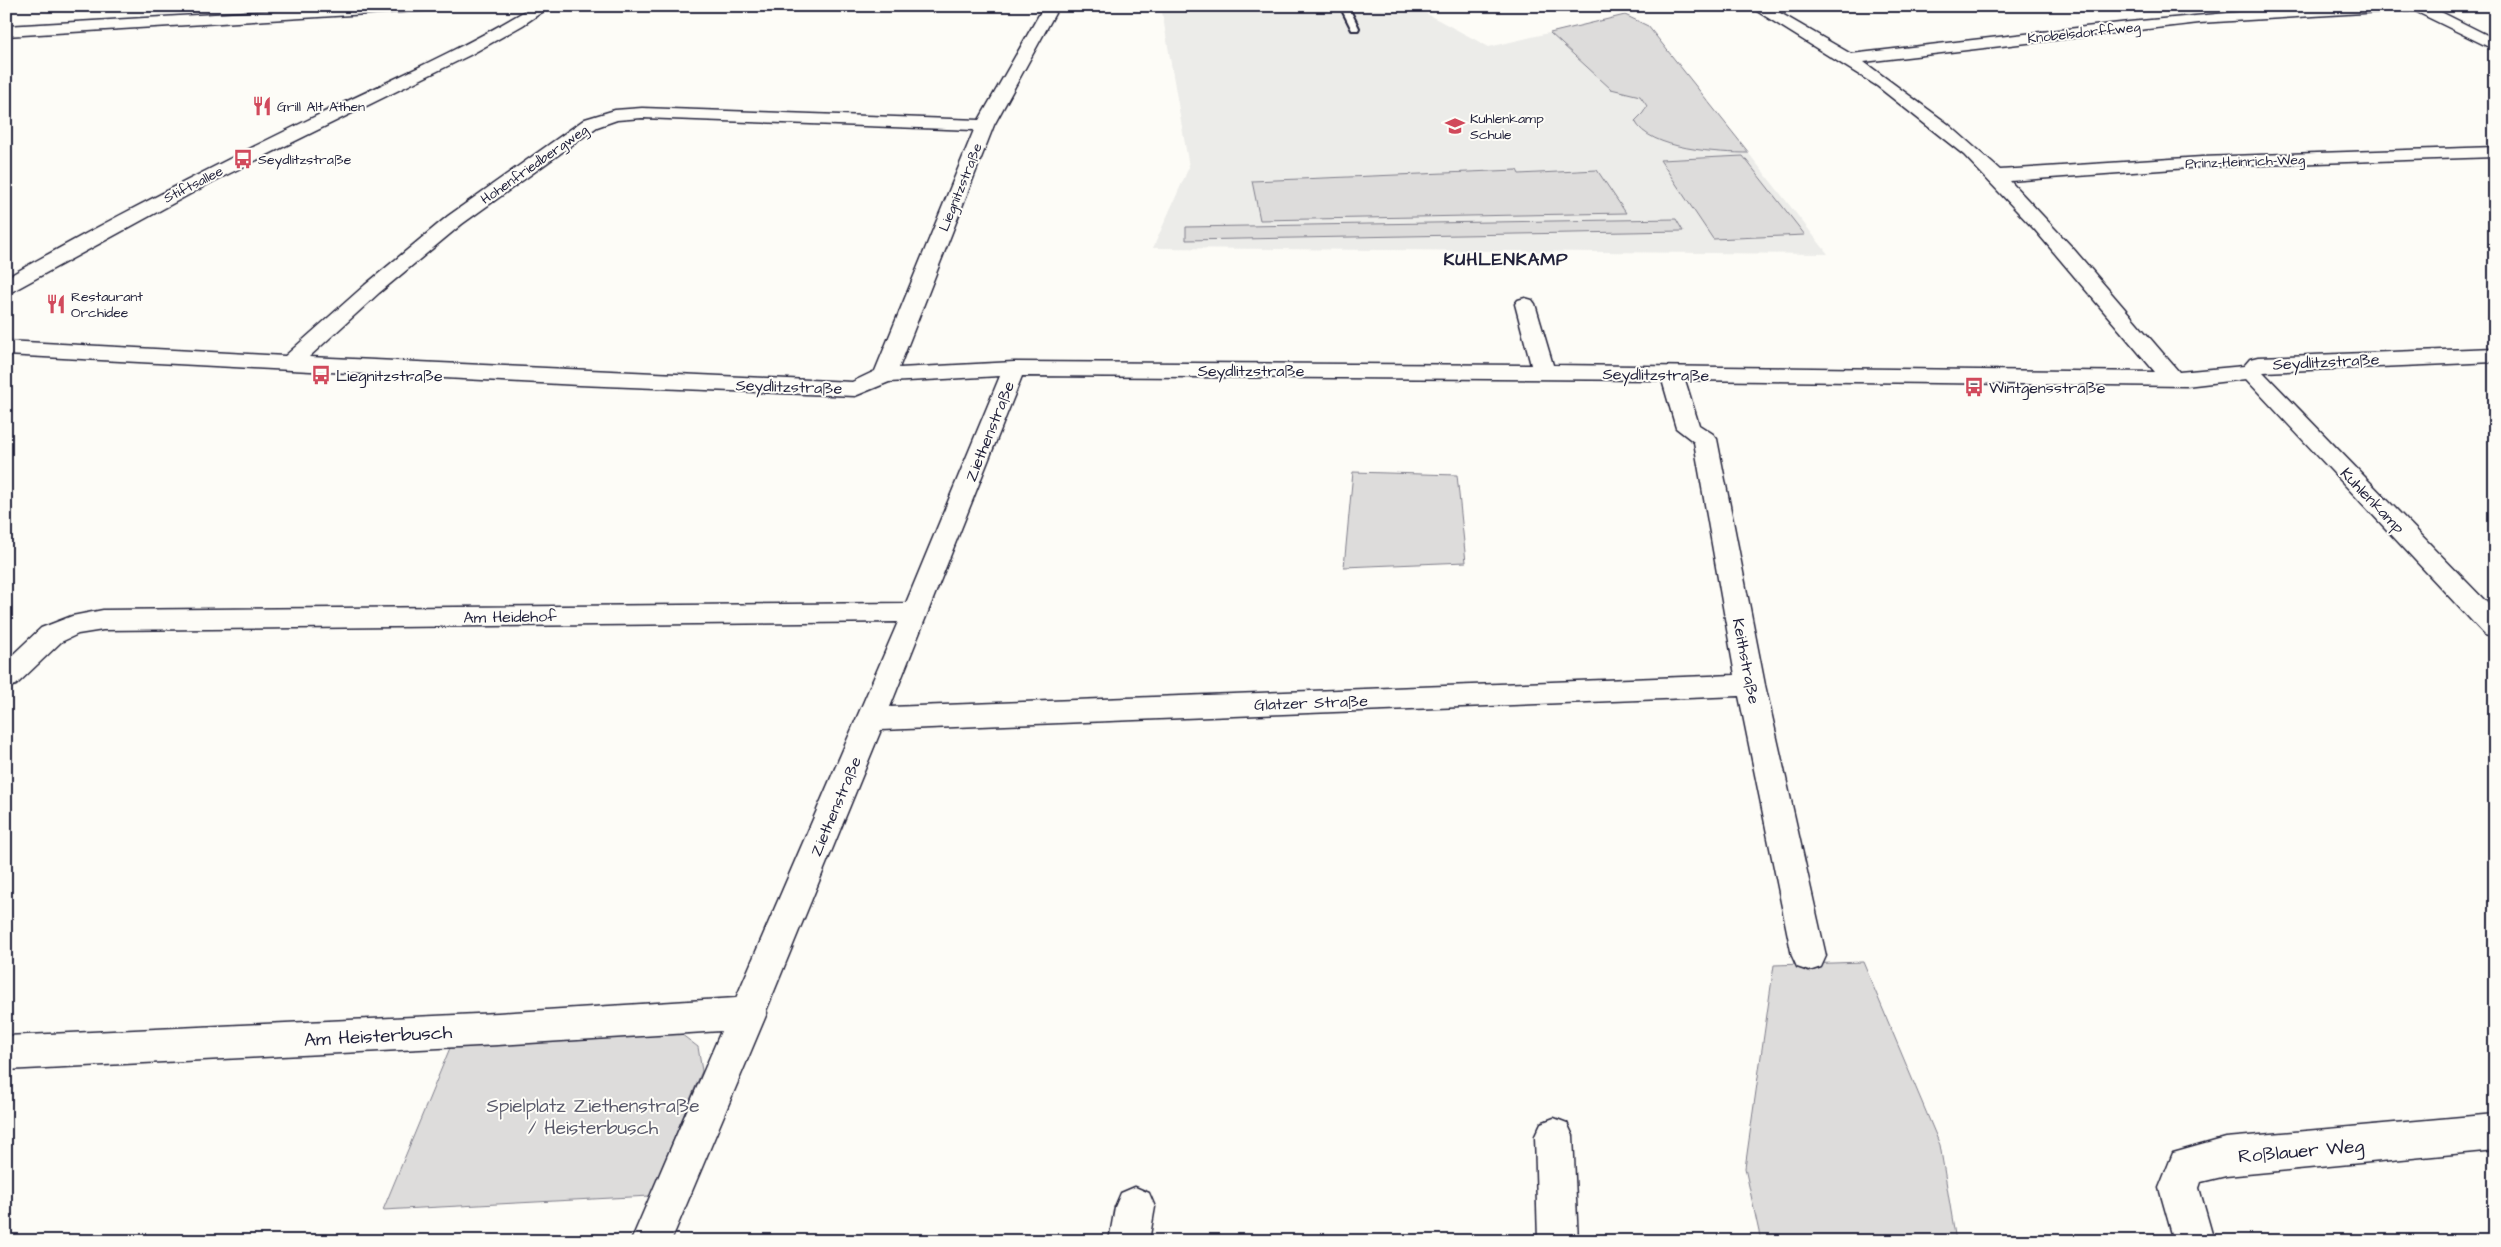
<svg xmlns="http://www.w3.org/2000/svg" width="2501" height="1247" viewBox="0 0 2501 1247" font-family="'Architects Daughter',sans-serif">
<rect width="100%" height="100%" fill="#fdfcf7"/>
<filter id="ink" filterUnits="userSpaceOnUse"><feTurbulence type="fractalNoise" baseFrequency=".02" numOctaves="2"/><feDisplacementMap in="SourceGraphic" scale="10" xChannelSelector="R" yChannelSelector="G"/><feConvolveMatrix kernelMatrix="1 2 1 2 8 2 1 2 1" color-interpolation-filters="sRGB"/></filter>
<g filter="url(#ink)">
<polygon fill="#ecece9" points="1183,6 1412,6 1489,47 1625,15 1648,26 1828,254 1153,248 1189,167 1162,12"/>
<g fill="#dddcdb" stroke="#807f8b">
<path d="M1625,15L1648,26L1749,153C1721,153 1649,150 1635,121L1643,113L1647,106L1640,96L1611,89L1550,33Z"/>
<polygon points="1743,156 1805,235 1713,239 1660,160"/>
<polygon points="1517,170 1519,174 1597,170 1626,213 1260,220 1252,181"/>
<polygon points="1676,219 1683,231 1186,240 1186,227"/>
<polygon points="1353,472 1457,475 1466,562 1344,567"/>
<polygon points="1863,962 1940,1145 1956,1241 1761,1241 1745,1168 1774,965"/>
<polygon points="653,1029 681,1034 698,1047 702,1071 650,1196 383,1210 452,1043"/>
</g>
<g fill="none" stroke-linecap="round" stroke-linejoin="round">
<defs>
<polygon id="lane" points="1340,6 1348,6 1359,28 1358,30 1352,30"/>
<g id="street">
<polygon points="353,6 441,6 434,10 6,36 6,26"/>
<path d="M1044,6H1059L994,125L899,368L1014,362L1531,365L1515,304L1518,300L1525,298L1532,300L1535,304L1553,365L2155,372L2035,230L1964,155L1877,86L1749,6H1768L1851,54L2129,22L2306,6H2429L2495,39V50L2413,10L2199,23L1864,62L1948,124L2000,170L2202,157L2495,147V157L2202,167L2010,181L2071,246L2179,372L2244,366L2250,359L2258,357L2495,348V362L2263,372L2495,611V638L2485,635L2246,379L2186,386L1685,380L1699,425L1713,434L1717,439L1765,685L1826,956L1821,967L1809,971L1797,967L1792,956L1739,696L881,730L766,1011L767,1013L671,1241H631L721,1031L498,1045L6,1070V1036L498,1013L736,998L898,622L103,630L78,634L61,642L16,685L6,688V661L41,628L72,616L103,610L906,603L1000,376L889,382L855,396L579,385L6,355V341L285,356L365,285L448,216L585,119L615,110L642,108L979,120ZM642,118L974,130L875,371L852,382L309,357L379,293L462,224L597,127L617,120ZM1022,376L1662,380L1676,428L1694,442L1735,675L890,707Z"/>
<polygon points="2495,1114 2495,1150 2226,1176 2201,1182 2199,1188 2214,1241 2174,1241 2159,1188 2173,1153 2226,1138"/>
<polygon points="1554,1118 1567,1123 1573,1136 1578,1241 1538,1241 1535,1136 1541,1123"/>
<polygon points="1135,1187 1149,1193 1155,1207 1149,1241 1109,1241 1115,1207 1121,1193"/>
</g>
<path id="secondary" d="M533,6H551L523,25L470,55L212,182L13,291L6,293V278C107,220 210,168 314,117C388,81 463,49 533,6Z"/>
</defs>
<use href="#lane" stroke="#22223b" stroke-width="4"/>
<use href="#street" stroke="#22223b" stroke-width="3"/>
<use href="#secondary" stroke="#22223b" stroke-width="3"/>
<use href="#lane" fill="#fdfcf7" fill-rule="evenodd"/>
<use href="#street" fill="#fdfcf7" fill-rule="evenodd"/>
<use href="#secondary" fill="#fdfcf7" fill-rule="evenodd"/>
</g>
</g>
<defs>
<symbol id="restaurant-bare" viewBox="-9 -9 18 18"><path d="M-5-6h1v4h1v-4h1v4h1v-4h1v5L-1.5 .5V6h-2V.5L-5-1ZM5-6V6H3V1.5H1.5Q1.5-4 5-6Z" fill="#d1495b" stroke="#fdfcf7" stroke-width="2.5" paint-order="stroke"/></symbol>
<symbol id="school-bare" viewBox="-9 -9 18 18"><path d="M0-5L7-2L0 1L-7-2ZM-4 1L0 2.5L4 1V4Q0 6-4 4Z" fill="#d1495b" stroke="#fdfcf7" stroke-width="2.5" paint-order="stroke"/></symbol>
<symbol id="bus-bare" viewBox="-9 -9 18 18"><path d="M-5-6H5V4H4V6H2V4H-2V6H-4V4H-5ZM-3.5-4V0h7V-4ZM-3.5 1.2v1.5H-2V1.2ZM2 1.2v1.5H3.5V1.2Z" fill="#d1495b" stroke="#fdfcf7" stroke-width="2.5" paint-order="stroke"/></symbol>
</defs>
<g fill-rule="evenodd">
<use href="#restaurant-bare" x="248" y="92" width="28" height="28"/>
<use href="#school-bare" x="1441" y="112" width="28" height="28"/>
<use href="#bus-bare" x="229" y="145" width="28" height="28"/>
<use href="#restaurant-bare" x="42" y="290" width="28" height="28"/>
<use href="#bus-bare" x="307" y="361" width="28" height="28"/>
<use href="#bus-bare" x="1960" y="373" width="28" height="28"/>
</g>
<g text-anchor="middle" stroke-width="4" stroke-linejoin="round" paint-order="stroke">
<g font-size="14" fill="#22223b" stroke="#fdfcf7">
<text transform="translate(2084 32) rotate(-6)" y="5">Knobelsdorffweg</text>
<text transform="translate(2245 161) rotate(-2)" y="5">Prinz-Heinrich-Weg</text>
<text transform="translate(534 164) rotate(-35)" y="5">Hohenfriedbergweg</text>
<text transform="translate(193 184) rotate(-27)" y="5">Stiftsallee</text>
<text transform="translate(960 187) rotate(-68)" y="5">Liegnitzstraße</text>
</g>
<g font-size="14" fill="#22223b" stroke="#fdfcf7" text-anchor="start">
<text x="277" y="111">Grill Alt Athen</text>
<text x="1470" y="123">Kuhlenkamp<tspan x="1470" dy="16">Schule</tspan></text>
<text x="258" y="164">Seydlitzstraße</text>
<text x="71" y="301">Restaurant<tspan x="71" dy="16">Orchidee</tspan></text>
</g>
<g font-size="16" fill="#22223b" stroke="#fdfcf7">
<text transform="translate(2326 361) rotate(-3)" y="6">Seydlitzstraße</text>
<text x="1251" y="376">Seydlitzstraße</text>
<text transform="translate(1656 374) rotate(1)" y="6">Seydlitzstraße</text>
<text transform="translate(789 386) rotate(2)" y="6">Seydlitzstraße</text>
<text transform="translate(989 431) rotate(-68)" y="6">Ziethenstraße</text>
<text transform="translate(2373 500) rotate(46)" y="6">Kuhlenkamp</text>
<text transform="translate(510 616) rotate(-1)" y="6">Am Heidehof</text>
<text transform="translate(1747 661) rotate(79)" y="6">Keithstraße</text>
<text transform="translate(1311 702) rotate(-2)" y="6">Glatzer Straße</text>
<text transform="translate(835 806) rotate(-67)" y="6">Ziethenstraße</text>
</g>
<g font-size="16" fill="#22223b" stroke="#fdfcf7" text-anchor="start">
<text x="336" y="381">Liegnitzstraße</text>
<text x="1989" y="393">Wintgensstraße</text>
</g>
<g font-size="18" font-weight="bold" letter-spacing="1" fill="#22223b" stroke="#fdfcf7">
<text x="1506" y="265">KUHLENKAMP</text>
</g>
<g font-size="19" fill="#22223b" stroke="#fdfcf7">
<text transform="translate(378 1035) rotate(-3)" y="7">Am Heisterbusch</text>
<text transform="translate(2301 1150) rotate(-5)" y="7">Roßlauer Weg</text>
</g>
<g font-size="19" fill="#5a5a6b" stroke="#fdfcf7">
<text x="593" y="1112">Spielplatz Ziethenstraße<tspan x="593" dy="22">/ Heisterbusch</tspan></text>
</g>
</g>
<rect width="2501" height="1247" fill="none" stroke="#fdfcf7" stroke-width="25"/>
<rect x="12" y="12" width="2476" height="1222" fill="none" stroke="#22223b" stroke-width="2" filter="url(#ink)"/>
</svg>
